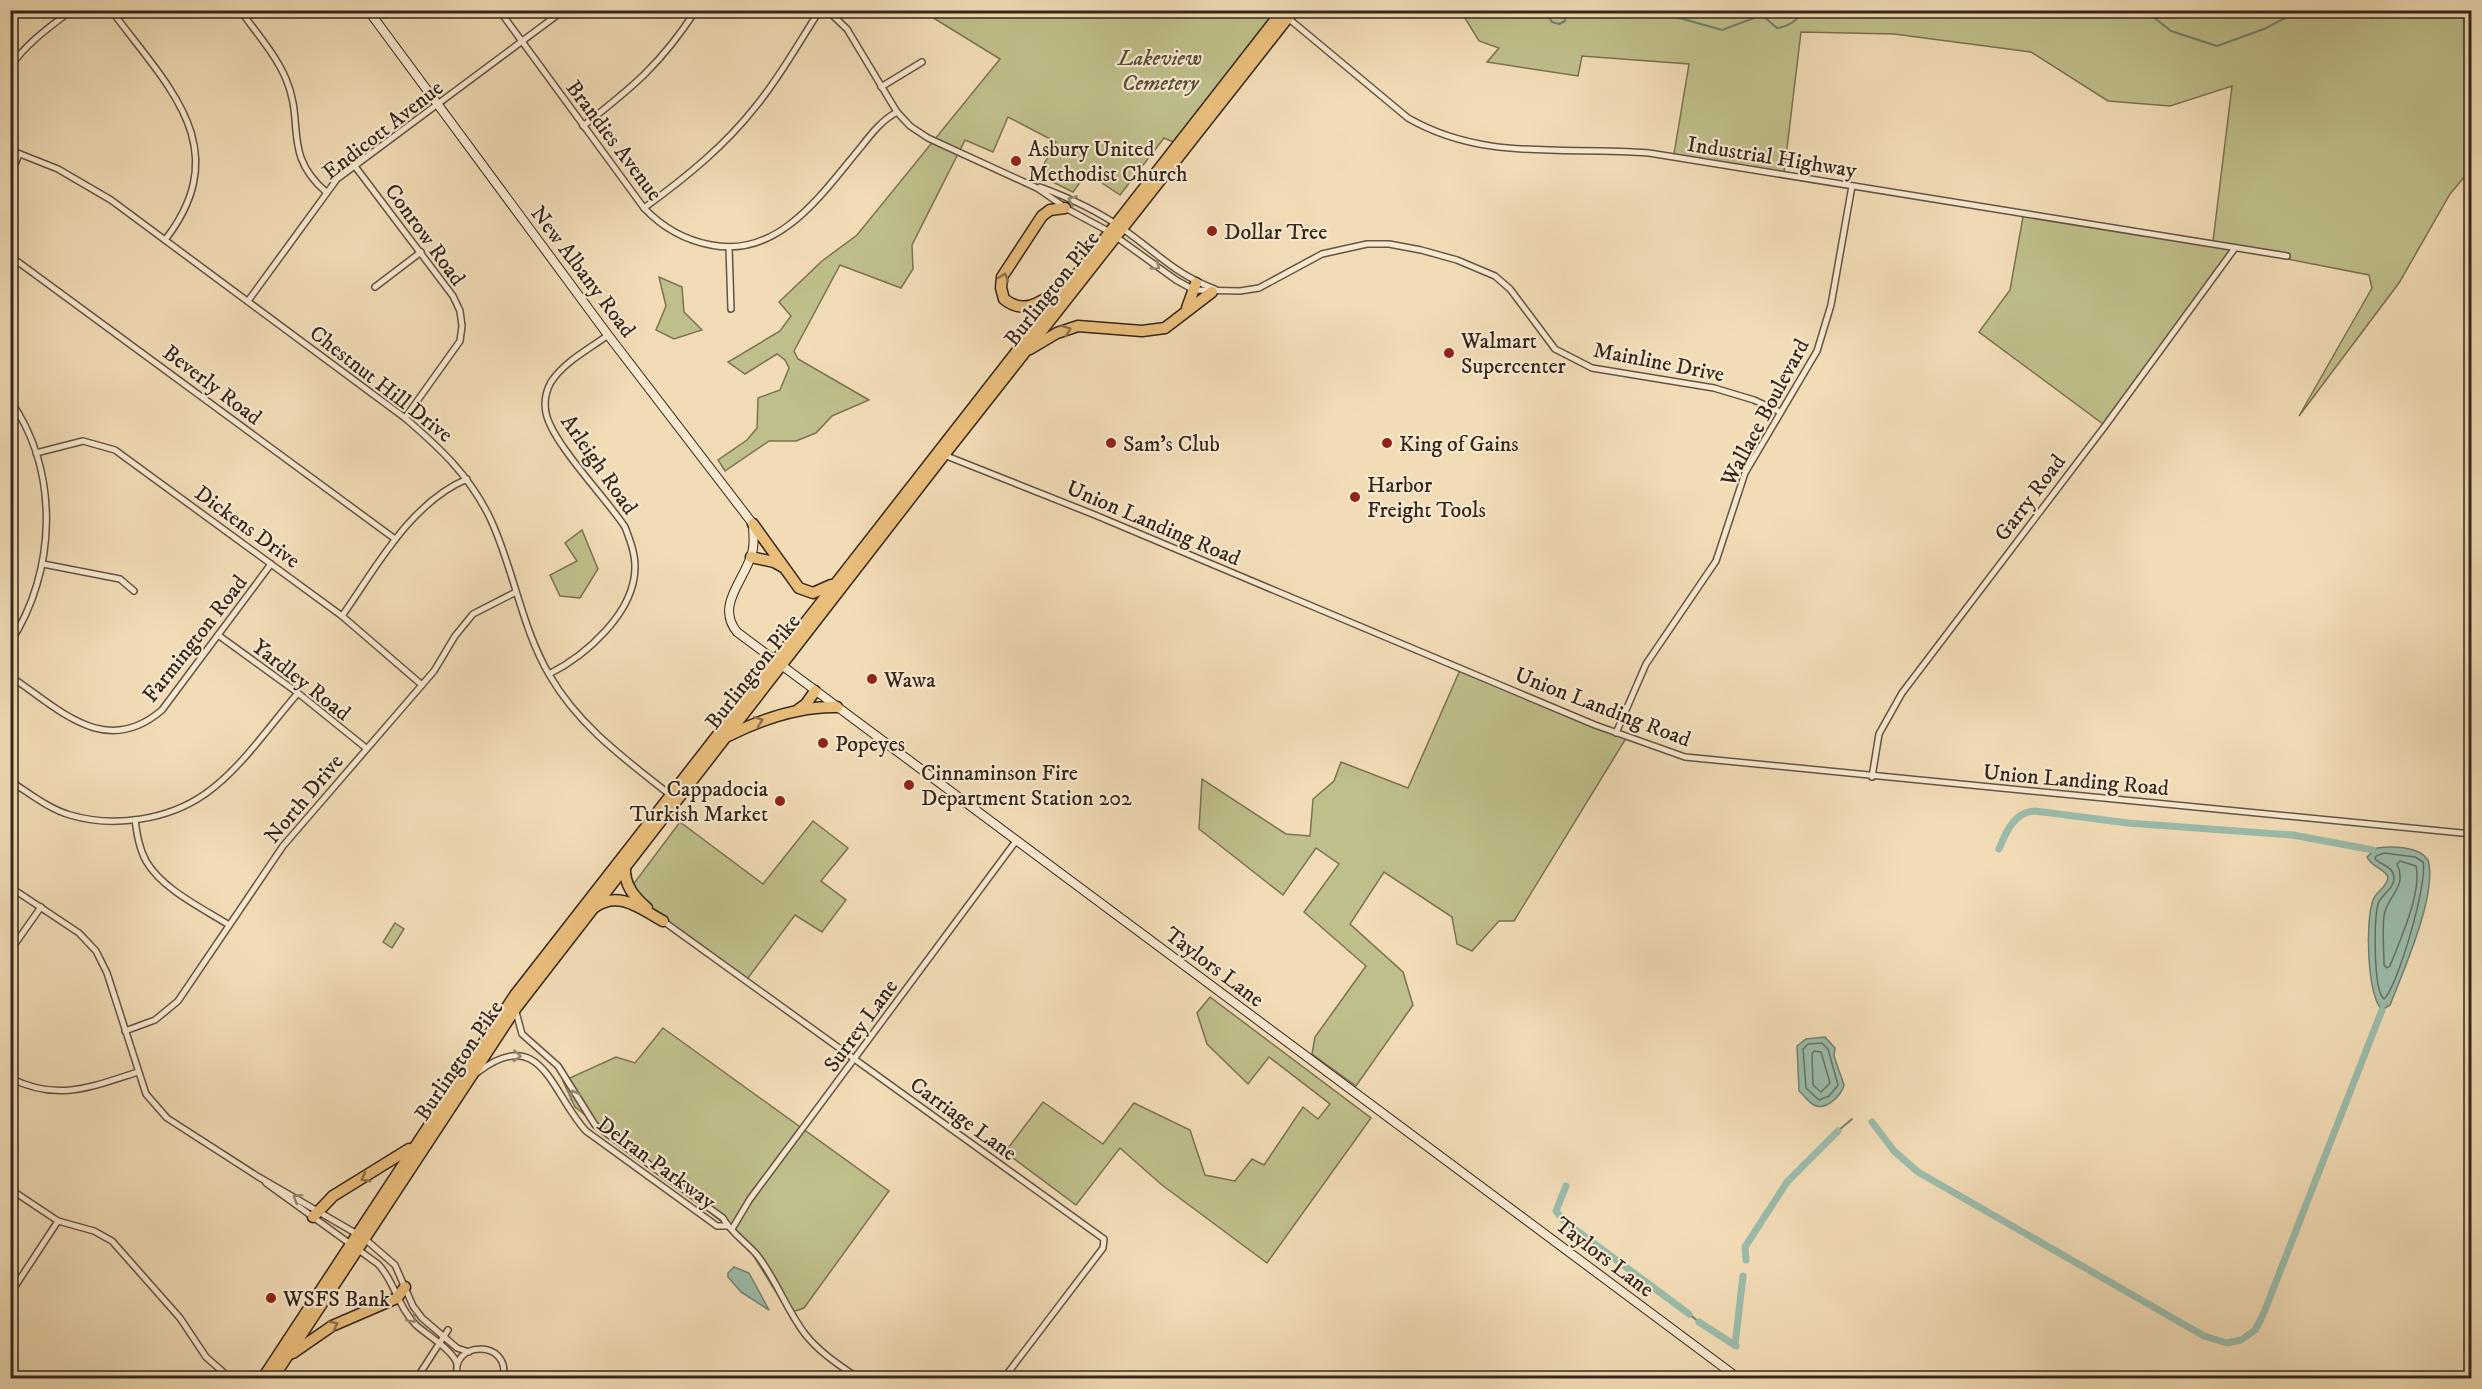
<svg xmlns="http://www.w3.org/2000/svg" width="2482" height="1389" viewBox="0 0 2482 1389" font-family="'IM FELL DW Pica',serif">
<rect width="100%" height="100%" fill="#f2dcb6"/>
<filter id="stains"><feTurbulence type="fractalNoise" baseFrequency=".00333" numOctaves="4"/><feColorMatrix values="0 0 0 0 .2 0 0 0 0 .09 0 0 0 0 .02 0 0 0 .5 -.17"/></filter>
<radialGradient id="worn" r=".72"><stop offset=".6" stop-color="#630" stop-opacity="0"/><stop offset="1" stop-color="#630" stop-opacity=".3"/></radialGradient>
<g fill="#bfbf8b" stroke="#7a7253" stroke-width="1.5">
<polygon points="922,11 1283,11 1178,144 1164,138 1120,195 1087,173 1073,192 1038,175 1056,142 1008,117 993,152 965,140 912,245 913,269 901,288 840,265 794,351 798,359 869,400 832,416 816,433 796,441 769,441 725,471 718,460 747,440 757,428 758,398 780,390 789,368 785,360 777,354 745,374 728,362 780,331 791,316 779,302 822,261 857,235 1000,59"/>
<polygon points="1453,11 2471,11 2471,169 2450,194 2399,283 2299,416 2372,288 2369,275 2236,249 2107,427 1979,332 2010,290 2024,211 2213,241 2232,86 2170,106 2108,101 2031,52 1894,34 1801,32 1784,173 1674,154 1689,64 1582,56 1578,76 1487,62 1499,48 1479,41 1465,18"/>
<polygon points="659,277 682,287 684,312 702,330 674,339 656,330 666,306"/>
<polygon points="582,530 598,569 580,598 560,596 550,575 577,561 565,543"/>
<polygon points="1461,668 1628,735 1514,921 1499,921 1472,951 1457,944 1452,917 1384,872 1350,924 1403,972 1413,1005 1356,1086 1312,1054 1315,1037 1366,966 1304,912 1339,864 1316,848 1283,895 1199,829 1202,779 1286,834 1310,836 1313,799 1334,781 1341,762 1408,788"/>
<polygon points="813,821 848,848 821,881 846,900 822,932 795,915 745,982 626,894 680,822 763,884"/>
<polygon points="395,923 404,929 392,948 383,942"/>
<polygon points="1210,997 1371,1118 1267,1263 1162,1185 1120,1148 1076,1205 1005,1152 1043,1102 1103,1144 1134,1103 1190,1130 1205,1175 1235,1181 1252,1159 1264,1165 1303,1107 1318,1119 1330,1104 1269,1057 1248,1084 1207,1044 1197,1013"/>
<polygon points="663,1028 889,1191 804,1308 789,1313 748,1247 732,1230 575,1107 563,1081 616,1057 635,1063"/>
</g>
<g fill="#9bbcab" stroke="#728071" stroke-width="1.5">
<path d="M2377,848C2392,846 2419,846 2428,860C2438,893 2403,972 2390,1005L2382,1010C2367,994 2365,922 2373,900C2376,891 2387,888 2388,877C2383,867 2372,868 2367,857Z"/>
<path d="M1825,1037L1835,1048L1834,1056L1844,1085C1841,1096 1826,1111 1814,1105C1808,1102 1804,1095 1799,1091L1797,1046L1806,1039Z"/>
<polygon points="734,1267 749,1273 769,1310 741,1292 728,1277 728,1273"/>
</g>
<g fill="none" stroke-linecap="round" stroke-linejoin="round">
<g stroke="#687163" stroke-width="1.5">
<path d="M2384,853L2415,857L2423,862C2428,882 2398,986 2384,999C2373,990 2374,920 2378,904C2381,894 2395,889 2394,877C2393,866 2381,865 2375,859L2376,856Z"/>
<path d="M2400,861L2416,866C2422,893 2400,940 2390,966L2387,968L2384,965C2384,949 2382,932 2384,916C2387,895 2408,888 2397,864Z"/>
<polygon points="1822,1043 1828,1049 1838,1085 1829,1096 1819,1100 1806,1088 1803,1049 1808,1044"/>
<polygon points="1814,1051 1821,1052 1830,1083 1821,1092 1813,1085 1812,1054"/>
</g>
<g stroke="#728071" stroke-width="2">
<polyline points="1544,10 1552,22 1559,24 1565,21 1566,10"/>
<path d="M1665,10L1676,17L1722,30L1762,15L1777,28C1788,27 1798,20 1804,10"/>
<polyline points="2132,10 2152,16 2171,31 2217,46 2264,29 2301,10"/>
<polyline points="2362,10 2372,18 2392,10"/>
<polyline points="2426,10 2445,10"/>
<polyline points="2467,10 2472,13"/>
<polyline points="1838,1131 1852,1119"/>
<polyline points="1689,1314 1699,1322"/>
</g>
<g stroke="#9bbcab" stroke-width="7">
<path d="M1999,849C2006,832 2014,812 2035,811L2128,823L2293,835L2373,850"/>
<polyline points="1872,1122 1894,1151 1918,1172 2204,1336 2227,1343 2241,1340 2255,1330 2263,1315 2382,1010"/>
<polyline points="1566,1186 1556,1211 1564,1221 1689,1314"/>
<polyline points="1746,1260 1745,1247 1787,1182 1838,1131"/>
<polyline points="1699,1322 1736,1346"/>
<polyline points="1735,1345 1743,1276"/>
</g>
<defs>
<g id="street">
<path d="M111,10C167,86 237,147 165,240"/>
<path d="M240,10C255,31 276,55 286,79C305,123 282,154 326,192"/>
<path d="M499,10L644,208C663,228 684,240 711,245C780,259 823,192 861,147C871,134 882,120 897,112"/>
<polyline points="827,10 847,29 897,112 910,126 928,138 1037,188 1069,210 1108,231 1176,280 1194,290 1240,291 1259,288 1322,254 1367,244 1389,244 1421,250 1457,260 1495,276 1510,289 1555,349 1592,368 1714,388 1754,400 1780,412"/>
<path d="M1288,18L1408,118C1484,162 1564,146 1649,153L2287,256"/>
<path d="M10,67C27,43 48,28 72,10"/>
<polyline points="881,87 922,62"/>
<path d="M583,126C633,87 661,64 696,10"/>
<path d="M10,150L58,169L111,200L405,418C441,449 469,475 490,518C514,569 521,627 550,676C579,726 625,759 669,794"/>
<polyline points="354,165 453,296 460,311 462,326 460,341 405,418"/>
<polyline points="10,177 19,154"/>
<path d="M1040,187C1070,198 1098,211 1123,229C1156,252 1176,275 1215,289"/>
<path d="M644,208C685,178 725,146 756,106C780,77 799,42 820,10"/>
<polyline points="729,247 731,309"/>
<polyline points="10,256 395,539"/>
<polyline points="375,287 421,252"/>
<polyline points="248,301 337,179 564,10"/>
<path d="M10,400C60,471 57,571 10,643"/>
<polyline points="36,453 83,441 115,450 342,616 422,685"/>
<polyline points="944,455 1095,515 1595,725 1685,757 2472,834"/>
<polyline points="43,564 120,579 134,591"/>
<path d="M342,616C376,568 410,503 467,479"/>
<polyline points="218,635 298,693 366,748"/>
<path d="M549,674C585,656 635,613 635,567C635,553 630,540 625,527C607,499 552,443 546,413C544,403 546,391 551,382C565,361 588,350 608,335"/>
<path d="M10,676C59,709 105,759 162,710L271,564"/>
<polyline points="1616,733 1646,664 1716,561 1745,473 1817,351 1831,305 1852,186"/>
<polyline points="1872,777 1879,734 1902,693 2105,426 2235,248"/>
<path d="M10,781C29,793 49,809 70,815C114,828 168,820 205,794C240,770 270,725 298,693"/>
<path d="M135,820C137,834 139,848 146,861C162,889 202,908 229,925"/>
<polyline points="10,887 79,933 96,951 107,973 146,1094 167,1118 257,1176 357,1234"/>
<polyline points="663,921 1104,1239 1103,1248 1004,1378"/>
<polyline points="10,951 41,907"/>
<path d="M516,1012L522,1034L558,1066L595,1125L723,1218C730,1232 746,1242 757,1255C776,1279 786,1309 805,1334C819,1352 839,1365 858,1378"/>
<polyline points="125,1031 155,1020 178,1001 283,846 434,671 455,636 473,614 516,592"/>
<path d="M478,1072C542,1024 551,1093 586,1131L717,1226H727"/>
<path d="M10,1078C58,1102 91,1087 138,1072"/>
<path d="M266,1183L378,1264C395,1282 398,1307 416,1325C427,1335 454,1351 457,1364"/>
<polyline points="10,1189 58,1221 94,1231 112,1241 180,1318 206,1357 230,1378"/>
<polyline points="732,1229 750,1199 1016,841"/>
<polyline points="365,1239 395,1265 413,1306 422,1318 457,1348 469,1352"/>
<polyline points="10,1294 58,1221"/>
<polyline points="417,1378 448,1330"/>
<path d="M458,1378C447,1340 512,1339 503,1378"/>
</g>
<path id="secondary" d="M368,10L608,335L753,524C753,534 755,544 752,553C745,580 715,605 737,632L1738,1378"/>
<g id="highway">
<path d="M1061,288C1042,301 1025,316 1004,299L1001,288L1002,277L1042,216L1050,210L1065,208"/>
<polyline points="1187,308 1196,283"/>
<polyline points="1030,349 1057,333 1078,326 1142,331 1165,328 1212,292"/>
<polyline points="753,524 799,588 813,593 831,585"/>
<polyline points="751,557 774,562 783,567"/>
<polyline points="799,709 806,704 815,691"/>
<path d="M728,736C762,719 798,706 837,707"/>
<path d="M625,867C624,885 634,897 647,908"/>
<path d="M595,907C619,890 641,909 663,921"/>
<polyline points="313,1217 333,1196 409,1149"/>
<polyline points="293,1353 332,1326 397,1298 405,1287"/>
<polyline points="263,1378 515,995 1283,10"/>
<polyline points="273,1378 516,1008 944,455 1294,10"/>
</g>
</defs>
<use href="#street" stroke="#645442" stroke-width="8"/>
<use href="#secondary" stroke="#34261b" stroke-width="10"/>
<use href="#highway" stroke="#34261b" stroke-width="13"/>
<use href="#street" stroke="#f7e8d0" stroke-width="5"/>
<use href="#secondary" stroke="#f7e8d0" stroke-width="8"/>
<use href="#highway" stroke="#e9be7b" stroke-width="10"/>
</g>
<defs><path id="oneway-chevron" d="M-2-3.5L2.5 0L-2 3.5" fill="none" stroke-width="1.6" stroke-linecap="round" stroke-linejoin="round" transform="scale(1.5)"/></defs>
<g stroke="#968776">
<use href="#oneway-chevron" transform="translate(1072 200) rotate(-156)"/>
<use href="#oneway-chevron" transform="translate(1156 266) rotate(36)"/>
<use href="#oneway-chevron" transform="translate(517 1056) rotate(3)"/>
<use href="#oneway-chevron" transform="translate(574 1094) rotate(-117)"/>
<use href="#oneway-chevron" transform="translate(297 1198) rotate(-148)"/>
<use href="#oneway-chevron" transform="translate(412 1319) rotate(49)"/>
</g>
<g stroke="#8e724b">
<use href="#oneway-chevron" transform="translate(1004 277) rotate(-69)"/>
<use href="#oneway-chevron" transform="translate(1067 330) rotate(-20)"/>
<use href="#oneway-chevron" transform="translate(759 721) rotate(-20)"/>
<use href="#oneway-chevron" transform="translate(365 1178) rotate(152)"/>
<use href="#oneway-chevron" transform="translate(334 1325) rotate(-27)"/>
</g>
<g fill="#8f2418" stroke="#f7e8d0" stroke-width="2">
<circle cx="1016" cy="161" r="6"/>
<circle cx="1212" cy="231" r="6"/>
<circle cx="1449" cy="353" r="6"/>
<circle cx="1111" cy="443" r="6"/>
<circle cx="1387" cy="443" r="6"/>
<circle cx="1355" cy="497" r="6"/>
<circle cx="872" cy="679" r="6"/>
<circle cx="823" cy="743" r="6"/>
<circle cx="909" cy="785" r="6"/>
<circle cx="780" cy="801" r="6"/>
<circle cx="271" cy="1298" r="6"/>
</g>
<g text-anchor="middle" stroke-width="4.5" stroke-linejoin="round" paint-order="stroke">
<g font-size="22" font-style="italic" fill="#574c37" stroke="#f7e8d0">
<text x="1160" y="65">Lakeview<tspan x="1160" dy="25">Cemetery</tspan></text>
</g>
<g font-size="22" fill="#34261b" stroke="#f7e8d0">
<text transform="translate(382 129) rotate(-38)" y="8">Endicott Avenue</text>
<text transform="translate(615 140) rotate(53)" y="8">Brandies Avenue</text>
<text transform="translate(1772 156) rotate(9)" y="8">Industrial Highway</text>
<text transform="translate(426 234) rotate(54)" y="8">Conrow Road</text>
<text transform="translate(584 271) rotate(53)" y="8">New Albany Road</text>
<text transform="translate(1051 288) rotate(-52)" y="8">Burlington Pike</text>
<text transform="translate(1659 361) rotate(11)" y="8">Mainline Drive</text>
<text transform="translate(382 383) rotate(38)" y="8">Chestnut Hill Drive</text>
<text transform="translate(213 384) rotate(37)" y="8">Beverly Road</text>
<text transform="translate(1764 412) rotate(-62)" y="8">Wallace Boulevard</text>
<text transform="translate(600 464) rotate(55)" y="8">Arleigh Road</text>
<text transform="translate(2029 497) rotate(-53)" y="8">Garry Road</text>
<text transform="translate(1154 522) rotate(23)" y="8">Union Landing Road</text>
<text transform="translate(248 526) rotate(36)" y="8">Dickens Drive</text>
<text transform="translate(194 638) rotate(-52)" y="8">Farmington Road</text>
<text transform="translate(752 671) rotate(-52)" y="8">Burlington Pike</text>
<text transform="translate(302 679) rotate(38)" y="8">Yardley Road</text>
<text transform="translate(1603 706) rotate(21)" y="8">Union Landing Road</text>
<text transform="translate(2076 779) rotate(5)" y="8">Union Landing Road</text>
<text transform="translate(303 798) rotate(-50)" y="8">North Drive</text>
<text transform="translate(1215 966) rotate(37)" y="8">Taylors Lane</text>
<text transform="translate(860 1025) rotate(-54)" y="8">Surrey Lane</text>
<text transform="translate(458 1060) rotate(-56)" y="8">Burlington Pike</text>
<text transform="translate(964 1118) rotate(36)" y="8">Carriage Lane</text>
<text transform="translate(657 1162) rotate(36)" y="8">Delran Parkway</text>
<text transform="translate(1605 1256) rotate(37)" y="8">Taylors Lane</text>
</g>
<g font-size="22" fill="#34261b" stroke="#f7e8d0" text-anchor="start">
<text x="1028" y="156">Asbury United<tspan x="1028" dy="25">Methodist Church</tspan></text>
<text x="1224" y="239">Dollar Tree</text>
<text x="1461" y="348">Walmart<tspan x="1461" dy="25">Supercenter</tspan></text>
<text x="1123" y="451">Sam's Club</text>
<text x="1399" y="451">King of Gains</text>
<text x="1367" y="492">Harbor<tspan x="1367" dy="25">Freight Tools</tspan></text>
<text x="884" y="687">Wawa</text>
<text x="835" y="751">Popeyes</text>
<text x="921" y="780">Cinnaminson Fire<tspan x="921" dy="25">Department Station 202</tspan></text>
<text x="768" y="796" text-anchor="end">Cappadocia<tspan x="768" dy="25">Turkish Market</tspan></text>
<text x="283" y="1306">WSFS Bank</text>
</g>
</g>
<rect width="2482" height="1389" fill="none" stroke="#f2dcb6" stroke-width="36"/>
<rect x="12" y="12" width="2458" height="1365" fill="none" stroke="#34261b" stroke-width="3"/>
<rect x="18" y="18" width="2446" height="1353" fill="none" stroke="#34261b" stroke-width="1.5"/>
<rect width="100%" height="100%" filter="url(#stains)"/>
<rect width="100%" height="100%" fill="url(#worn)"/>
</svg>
